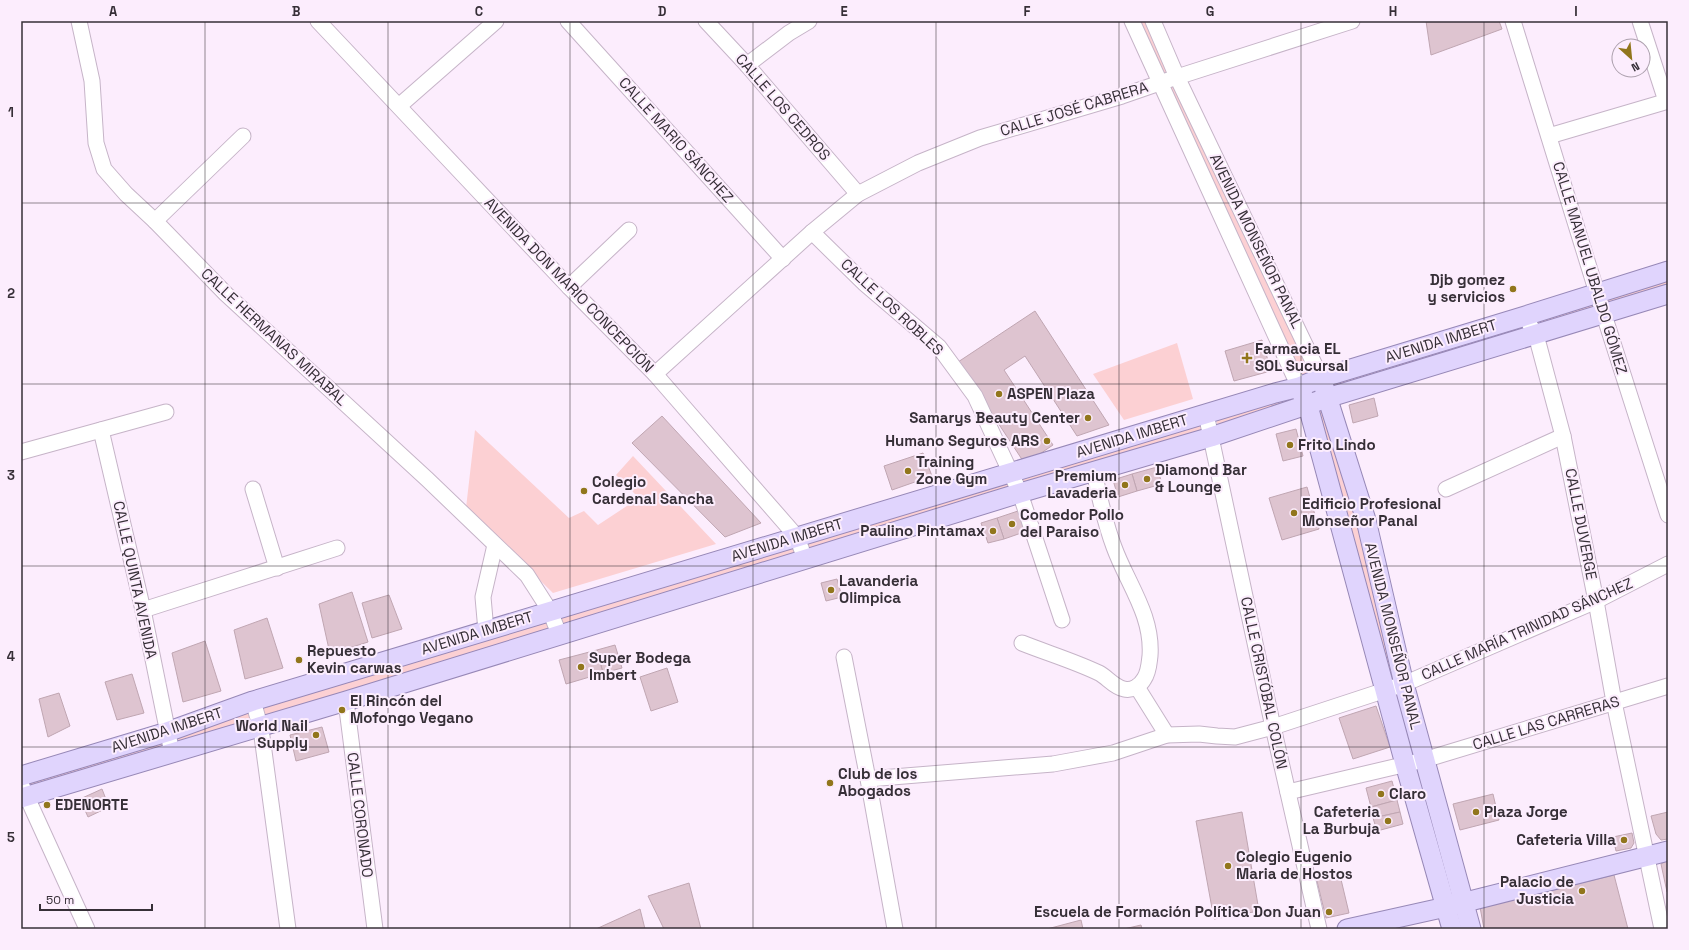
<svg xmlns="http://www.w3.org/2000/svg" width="1689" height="950" viewBox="0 0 1689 950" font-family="'Space Grotesk',sans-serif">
<rect width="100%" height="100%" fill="#fcedfd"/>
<g fill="#fcd0d3">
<polygon points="1135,21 1149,21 1173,74 1160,78"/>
<polygon points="1177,84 1316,374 1299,381 1165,87"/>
<polygon points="1668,275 1668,290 1609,310 1602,295"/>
<polygon points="1594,301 1598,312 1333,391 1331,380"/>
<polygon points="1177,343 1193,399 1124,420 1093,374"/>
<polygon points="1294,393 1296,405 1218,427 1216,418"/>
<polygon points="1325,408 1346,472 1397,681 1388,683 1313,411"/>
<polygon points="1203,419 1204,431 1022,487 1018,474"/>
<polygon points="475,430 569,518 584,511 598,525 639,498 616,475 633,456 716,544 553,593 466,508"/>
<polygon points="1008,478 1009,489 809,551 805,538"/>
<polygon points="793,544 797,555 563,628 559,614"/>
<polygon points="547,619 553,630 263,718 258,703"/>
<polygon points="249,708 251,722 175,747 174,736"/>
<polygon points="163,737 165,749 29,791 26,779"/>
</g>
<g fill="#dec4d0" stroke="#c0a6b2">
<polygon points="1426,21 1499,21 1502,29 1431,55"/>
<polygon points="1035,311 1109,425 1077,436 1025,356 1004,370 1053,445 1025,464 958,362"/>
<polygon points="1262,340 1269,364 1267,372 1234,381 1225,351"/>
<polygon points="1374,398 1378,416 1353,423 1349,405"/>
<polygon points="662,416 761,523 725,537 632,443"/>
<polygon points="1296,429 1303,456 1283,461 1276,434"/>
<polygon points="923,453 932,476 892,490 884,466"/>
<polygon points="1157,467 1162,484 1137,491 1132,474"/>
<polygon points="1132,474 1137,491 1118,497 1113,480"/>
<polygon points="1307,487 1319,529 1282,540 1269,498"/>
<polygon points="1021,510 1027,531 1004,539 997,518"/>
<polygon points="997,518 1004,539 988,543 981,523"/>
<polygon points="837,579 842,597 826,601 821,583"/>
<polygon points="352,592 368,642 330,654 319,604"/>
<polygon points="389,595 402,629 372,638 362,603"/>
<polygon points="267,618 283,668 245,679 234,630"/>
<polygon points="205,641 221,691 183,702 172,653"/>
<polygon points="615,645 622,668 603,673 597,650"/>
<polygon points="597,650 603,673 566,684 559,660"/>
<polygon points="667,668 678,702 651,711 640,677"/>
<polygon points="132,674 144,713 117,720 105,682"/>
<polygon points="59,693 70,726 48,737 39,699"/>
<polygon points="1376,706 1390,747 1353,759 1339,718"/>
<polygon points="322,727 329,752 296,761 290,735"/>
<polygon points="1392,781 1397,800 1371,807 1366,788"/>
<polygon points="102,789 109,807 88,817 80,799"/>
<polygon points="1493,794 1499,820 1460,830 1453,804"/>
<polygon points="1397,800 1400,812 1373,818 1371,807"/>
<polygon points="1242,812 1259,911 1214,919 1196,821"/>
<polygon points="1400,812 1403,824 1377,831 1373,818"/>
<polygon points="1668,812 1668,839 1661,840 1656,834 1651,816"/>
<polygon points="1632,833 1634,843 1631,848 1616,851 1613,837"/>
<polygon points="1668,860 1668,891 1667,892 1661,864"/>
<polygon points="1339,871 1349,913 1326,918 1316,877"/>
<polygon points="1614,875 1628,929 1484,929 1480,907"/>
<polygon points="689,883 701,929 664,929 648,896"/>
<polygon points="640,909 645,929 596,929"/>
<polygon points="1081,920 1083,929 1047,929"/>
<polygon points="1141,925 1142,929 1124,929"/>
</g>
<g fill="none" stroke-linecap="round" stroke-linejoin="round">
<defs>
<g id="minor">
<polyline points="79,21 92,81 96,143 104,169 126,194 155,221 226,294 427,479 527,575 550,611 559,634"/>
<polyline points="318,21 569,287 655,374 797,537 805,559"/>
<polyline points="568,21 783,259"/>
<polyline points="706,21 747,65 858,194"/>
<polyline points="1132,21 1299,387"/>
<polyline points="1153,21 1177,77 1321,378"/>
<polyline points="1513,21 1597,293 1668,515"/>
<polyline points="1640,21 1666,101"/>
<polyline points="747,65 789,33 809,21"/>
<polyline points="399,106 496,21"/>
<polyline points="1549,136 1668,101"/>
<polyline points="155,221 243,136"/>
<polyline points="812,232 864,283 939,347 975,396 1020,493 1062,620"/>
<polyline points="569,287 629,230"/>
<polyline points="1530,325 1536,335 1563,436 1596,601 1614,702 1662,929"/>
<polyline points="655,374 812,232 858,194 918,163 980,138 1122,96 1177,77 1352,21"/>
<polyline points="1206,414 1273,727 1319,929"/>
<polyline points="101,430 143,610 172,753"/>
<polyline points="21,452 166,412"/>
<polyline points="253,489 277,568"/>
<polyline points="1446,489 1563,436"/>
<polyline points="143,610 337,548"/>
<polyline points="486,631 483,597 495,545"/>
<path d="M1022,643C1047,653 1074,661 1099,673C1107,677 1114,687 1124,689C1132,691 1140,686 1144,679C1149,672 1149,663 1150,656C1153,615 1127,583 1114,547C1105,523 1099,496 1094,471"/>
<polyline points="844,657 868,779 895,929"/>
<polyline points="1137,687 1167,735"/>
<polyline points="253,701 261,729 288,929"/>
<polyline points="346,701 375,929"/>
<polyline points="868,779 1053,764 1113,753 1167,735 1199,734 1217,736 1235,737 1273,727 1404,684 1596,601 1668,564"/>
<polyline points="21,784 87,929"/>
<polyline points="1288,792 1424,760 1668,686"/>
</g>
<g id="major">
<polyline points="1324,387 1366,520 1404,684 1471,929"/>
<polyline points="1302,394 1308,406 1405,764 1452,929"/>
<polyline points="21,776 167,732 253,701 1275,393 1299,387 1321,378 1525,316 1668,271"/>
<polyline points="21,798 346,701 1020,493 1211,437 1327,398 1668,294"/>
<polyline points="1347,929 1446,907 1668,851"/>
</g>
</defs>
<use href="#minor" stroke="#c6b4c8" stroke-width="17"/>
<use href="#major" stroke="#9788b7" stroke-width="21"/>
<use href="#minor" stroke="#fff" stroke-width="15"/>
<use href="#major" stroke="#e0d4fd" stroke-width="19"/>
</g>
<path fill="none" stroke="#362f37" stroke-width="1" stroke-opacity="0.55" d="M205,21V929M388,21V929M570,21V929M753,21V929M936,21V929M1119,21V929M1301,21V929M1484,21V929M21,203H1668M21,384H1668M21,566H1668M21,747H1668"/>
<g fill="#91761c" stroke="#fcedfd" stroke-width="1.5">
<circle cx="1513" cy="289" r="4"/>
<path d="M1245 352h4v4h4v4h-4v4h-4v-4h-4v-4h4z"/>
<circle cx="999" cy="394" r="4"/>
<circle cx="1088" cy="418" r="4"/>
<circle cx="1047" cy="441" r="4"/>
<circle cx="1290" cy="445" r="4"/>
<circle cx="908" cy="471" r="4"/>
<circle cx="1147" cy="479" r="4"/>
<circle cx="1125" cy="485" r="4"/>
<circle cx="584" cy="491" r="4"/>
<circle cx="1294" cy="513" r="4"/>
<circle cx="1012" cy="524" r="4"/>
<circle cx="993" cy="531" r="4"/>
<circle cx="831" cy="590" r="4"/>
<circle cx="299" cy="660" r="4"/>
<circle cx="581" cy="667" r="4"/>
<circle cx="342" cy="710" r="4"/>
<circle cx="316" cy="735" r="4"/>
<circle cx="830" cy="783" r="4"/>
<circle cx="1381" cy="794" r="4"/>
<circle cx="47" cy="805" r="4"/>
<circle cx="1476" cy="812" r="4"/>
<circle cx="1388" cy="821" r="4"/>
<circle cx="1624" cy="840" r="4"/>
<circle cx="1228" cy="866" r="4"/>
<circle cx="1582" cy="891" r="4"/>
<circle cx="1329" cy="912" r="4"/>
</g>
<g text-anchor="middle" stroke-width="4" stroke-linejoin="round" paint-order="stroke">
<g font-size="15" fill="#362f37" stroke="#fcedfd">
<text transform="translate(783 107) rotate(49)" y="5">CALLE LOS CEDROS</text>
<text transform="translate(1074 109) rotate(-17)" y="5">CALLE JOSÉ CABRERA</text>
<text transform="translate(676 140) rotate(48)" y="5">CALLE MARIO SÁNCHEZ</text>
<text transform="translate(1256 241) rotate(64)" y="5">AVENIDA MONSEÑOR PANAL</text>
<text transform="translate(1590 268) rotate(73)" y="5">CALLE MANUEL UBALDO GÓMEZ</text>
<text transform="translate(569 285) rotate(46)" y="5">AVENIDA DON MARIO CONCEPCIÓN</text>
<text transform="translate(892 307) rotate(43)" y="5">CALLE LOS ROBLES</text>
<text transform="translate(274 337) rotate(43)" y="5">CALLE HERMANAS MIRABAL</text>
<text transform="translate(1441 341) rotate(-17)" y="5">AVENIDA IMBERT</text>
<text transform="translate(1132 436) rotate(-17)" y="5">AVENIDA IMBERT</text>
<text transform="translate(1581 524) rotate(79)" y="5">CALLE DUVERGE</text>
<text transform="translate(787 540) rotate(-17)" y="5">AVENIDA IMBERT</text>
<text transform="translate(135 580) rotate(78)" y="5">CALLE QUINTA AVENIDA</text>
<text transform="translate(1527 629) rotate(-24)" y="5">CALLE MARÍA TRINIDAD SÁNCHEZ</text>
<text transform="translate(477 633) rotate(-17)" y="5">AVENIDA IMBERT</text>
<text transform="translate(1393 636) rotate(76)" y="5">AVENIDA MONSEÑOR PANAL</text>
<text transform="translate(1264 683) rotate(78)" y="5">CALLE CRISTÓBAL COLÓN</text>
<text transform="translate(1546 723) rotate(-17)" y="5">CALLE LAS CARRERAS</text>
<text transform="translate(167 730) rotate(-18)" y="5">AVENIDA IMBERT</text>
<text transform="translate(360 815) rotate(83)" y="5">CALLE CORONADO</text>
</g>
<g font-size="15" font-weight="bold" fill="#362f37" stroke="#fcedfd" text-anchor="start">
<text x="1505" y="285" text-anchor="end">Djb gomez<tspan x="1505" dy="17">y servicios</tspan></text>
<text x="1255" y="354">Farmacia EL<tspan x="1255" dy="17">SOL Sucursal</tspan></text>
<text x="1007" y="399">ASPEN Plaza</text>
<text x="1080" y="423" text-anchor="end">Samarys Beauty Center</text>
<text x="1039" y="446" text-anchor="end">Humano Seguros ARS</text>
<text x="1298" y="450">Frito Lindo</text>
<text x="916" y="467">Training<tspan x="916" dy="17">Zone Gym</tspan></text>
<text x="1155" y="475">Diamond Bar<tspan x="1155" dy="17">&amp; Lounge</tspan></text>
<text x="1117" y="481" text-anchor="end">Premium<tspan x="1117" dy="17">Lavaderia</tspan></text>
<text x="592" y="487">Colegio<tspan x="592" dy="17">Cardenal Sancha</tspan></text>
<text x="1302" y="509">Edificio Profesional<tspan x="1302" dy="17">Monseñor Panal</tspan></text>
<text x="1020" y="520">Comedor Pollo<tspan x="1020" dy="17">del Paraiso</tspan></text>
<text x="985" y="536" text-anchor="end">Paulino Pintamax</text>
<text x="839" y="586">Lavanderia<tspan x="839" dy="17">Olimpica</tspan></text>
<text x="307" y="656">Repuesto<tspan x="307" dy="17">Kevin carwas</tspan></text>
<text x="589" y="663">Super Bodega<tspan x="589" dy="17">Imbert</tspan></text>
<text x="350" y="706">El Rincón del<tspan x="350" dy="17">Mofongo Vegano</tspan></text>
<text x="308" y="731" text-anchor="end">World Nail<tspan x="308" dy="17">Supply</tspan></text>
<text x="838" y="779">Club de los<tspan x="838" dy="17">Abogados</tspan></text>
<text x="1389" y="799">Claro</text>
<text x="55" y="810">EDENORTE</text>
<text x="1380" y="817" text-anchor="end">Cafeteria<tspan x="1380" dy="17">La Burbuja</tspan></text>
<text x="1484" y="817">Plaza Jorge</text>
<text x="1616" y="845" text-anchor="end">Cafeteria Villa</text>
<text x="1236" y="862">Colegio Eugenio<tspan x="1236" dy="17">Maria de Hostos</tspan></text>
<text x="1574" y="887" text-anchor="end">Palacio de<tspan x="1574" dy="17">Justicia</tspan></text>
<text x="1321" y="917" text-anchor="end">Escuela de Formación Política Don Juan</text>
</g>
</g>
<rect width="1689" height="950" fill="none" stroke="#fcedfd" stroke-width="44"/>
<g transform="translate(1631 58) rotate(153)"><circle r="19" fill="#fcedfd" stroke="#ada1ae"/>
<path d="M0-3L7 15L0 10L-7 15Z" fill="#91761c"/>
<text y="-6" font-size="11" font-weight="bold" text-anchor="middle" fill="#362f37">N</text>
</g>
<path d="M40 904v6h112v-6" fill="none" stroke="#362f37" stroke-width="2"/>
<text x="46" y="904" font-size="12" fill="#362f37" stroke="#fcedfd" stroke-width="3" paint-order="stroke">50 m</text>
<rect x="22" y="22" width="1645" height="906" fill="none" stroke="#362f37" stroke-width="1.5"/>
<g font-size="13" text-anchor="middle" font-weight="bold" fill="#362f37">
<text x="113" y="16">A</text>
<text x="296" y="16">B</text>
<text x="479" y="16">C</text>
<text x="662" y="16">D</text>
<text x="844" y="16">E</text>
<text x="1027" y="16">F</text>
<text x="1210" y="16">G</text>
<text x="1393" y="16">H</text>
<text x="1576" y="16">I</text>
<text x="11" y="117">1</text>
<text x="11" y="298">2</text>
<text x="11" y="480">3</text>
<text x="11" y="661">4</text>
<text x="11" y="842">5</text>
</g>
</svg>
